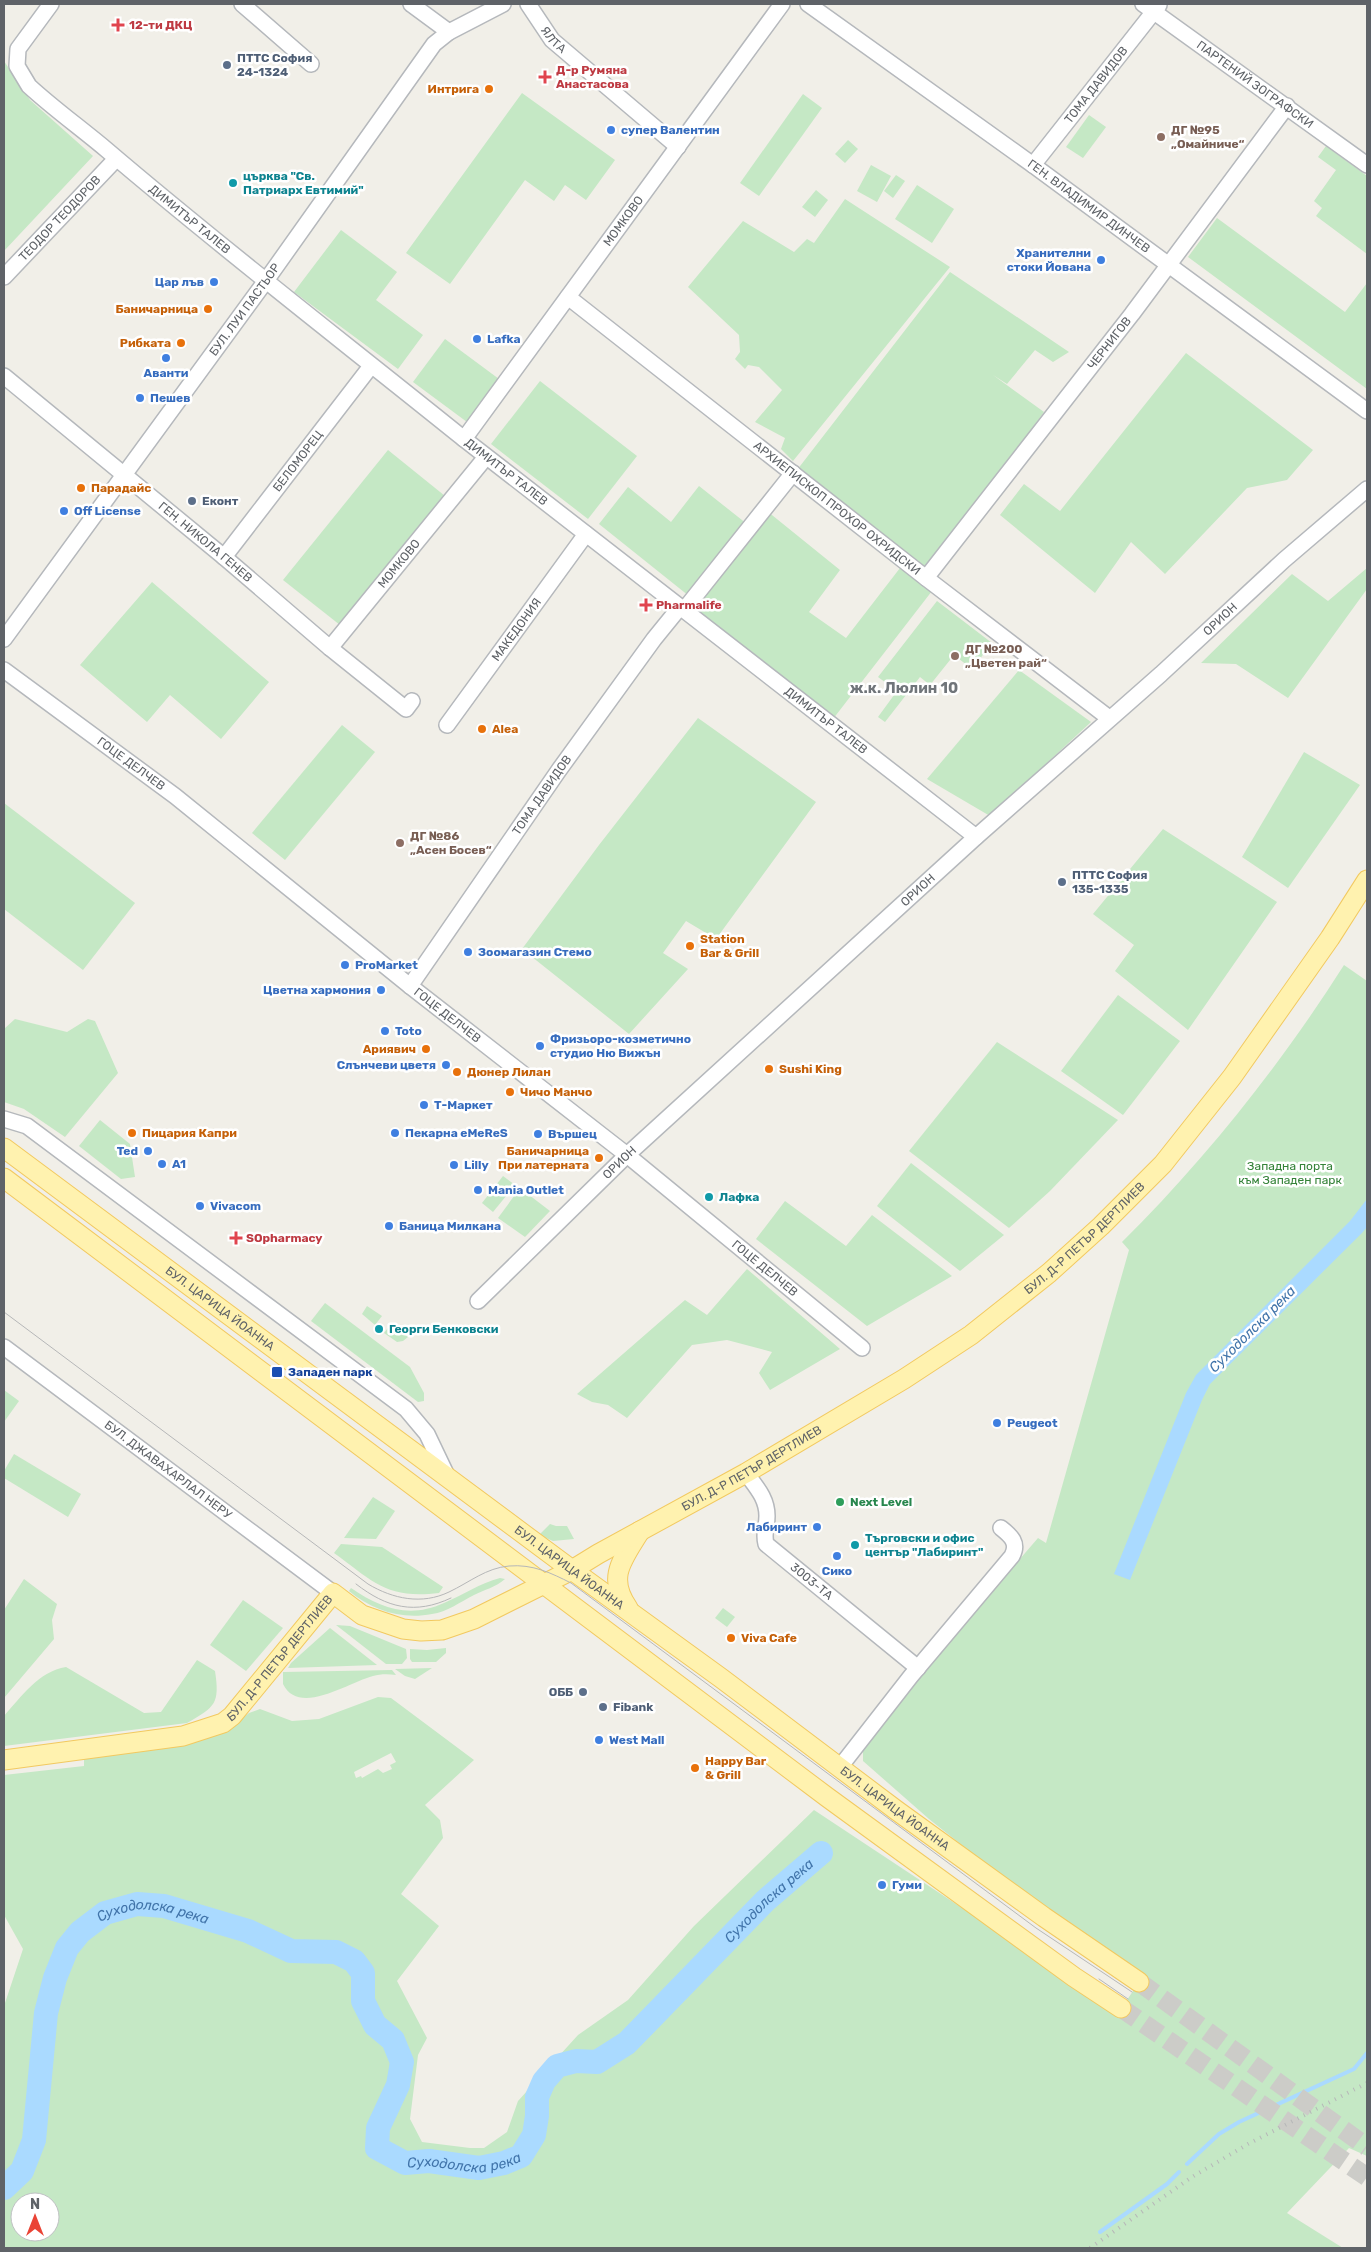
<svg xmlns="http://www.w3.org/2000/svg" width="1371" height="2252" viewBox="0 0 1371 2252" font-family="Rubik,sans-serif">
<rect width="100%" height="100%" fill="#f1efe8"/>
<g fill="#c5e8c5" fill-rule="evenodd">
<polygon points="4,61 30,100 93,156 4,251"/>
<polygon points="522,93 615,160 586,200 565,185 554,201 525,180 450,284 406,253"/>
<polygon points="803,94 822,108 759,196 740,183"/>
<polygon points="1089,115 1106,127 1083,158 1066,147"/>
<polygon points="848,140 858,149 845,163 835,154"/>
<polygon points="1326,146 1367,176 1367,254 1316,216 1322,208 1314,201 1336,170 1318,157"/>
<polygon points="871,165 891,176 877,202 857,191"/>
<polygon points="896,175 905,181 893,198 884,191"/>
<polygon points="917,185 954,209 932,243 895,219"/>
<polygon points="816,190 828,200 815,217 802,207"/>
<polygon points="845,199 950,267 793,461 781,449 785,438 755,422 782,390 759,367 748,365 745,369 735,359 740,352 739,335 688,287 743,221 794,252 807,239 814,243"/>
<polygon points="1217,218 1345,312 1367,283 1367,389 1188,257"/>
<polygon points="341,230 397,272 376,300 423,335 398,369 294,292"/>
<polygon points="950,272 1069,352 1053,362 1035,350 1007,384 993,375 1044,412 928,570 797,470"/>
<polygon points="445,339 499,379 467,422 413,382"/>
<polygon points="1186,353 1313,450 1287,480 1247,488 1165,574 1131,542 1095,593 1000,515 1024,484 1060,511"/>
<polygon points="540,381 637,456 588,519 491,444"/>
<polygon points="388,450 445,496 340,625 283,580"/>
<polygon points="699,486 747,524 689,596 599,524 628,487 671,522"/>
<polygon points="767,511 840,570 809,612 846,638 900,568 932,591 833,719 690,609"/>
<polygon points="1367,568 1367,589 1288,698 1236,664 1201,663 1292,574 1328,601"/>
<polygon points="152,582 269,682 221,739 170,695 147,722 80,665"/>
<polygon points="937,601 992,643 972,669 954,655 930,685 920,677 885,722 878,717 897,691 878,677"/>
<polygon points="1019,670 1091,722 990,816 927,779"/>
<polygon points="698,718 816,802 716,939 686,921 663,953 688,969 629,1034 522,949 599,845"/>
<polygon points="342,725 375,752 285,860 252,833"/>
<polygon points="1304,752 1360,785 1288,888 1242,857"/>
<polygon points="4,803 135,903 83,970 4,909"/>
<polygon points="1163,829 1277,902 1188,1030 1115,971 1134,945 1093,914"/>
<path d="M1344,965L1367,981V2156L1349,2148L1287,2213L1343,2248H4V2006L23,1949L4,1915V1775L84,1766V1758L184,1745L227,1731L249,1713L260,1709L292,1721L319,1719L378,1697L391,1698L474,1760L425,1805L440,1820L443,1838L401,1894L439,1926L397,1981L427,2038L418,2055L410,2119L422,2142L470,2148H484L507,2132L518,2101L578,2035L628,2000L694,1926L814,1810L1119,2012L1139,1982L998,1874L929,1819L863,1761V1748L931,1662L1038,1538L1046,1543L1129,1250L1122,1242C1205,1160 1282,1063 1344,965ZM391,1753L396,1762L390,1765L392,1769L383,1773L378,1769L362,1778L361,1776L356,1778L354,1772ZM20,2202H50V2232H20Z"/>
<polygon points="1118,995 1180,1041 1123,1115 1061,1071"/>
<polygon points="15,1019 67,1032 88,1019 95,1021 118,1073 65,1137 24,1109 4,1102 4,1029"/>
<polygon points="997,1042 1118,1120 1050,1191 1009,1228 909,1151"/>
<polygon points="100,1120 130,1144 135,1177 121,1179 79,1146"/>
<polygon points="911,1163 1004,1235 960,1271 877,1206"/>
<polygon points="503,1176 515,1185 493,1212 482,1203"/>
<polygon points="520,1188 550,1211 525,1237 498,1218"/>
<polygon points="785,1201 846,1246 872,1215 952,1276 867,1326 756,1239"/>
<polygon points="747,1269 840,1349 770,1390 759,1373 772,1352 727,1340 692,1345 627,1418 608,1405 592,1402 577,1394 685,1300 707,1315"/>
<polygon points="325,1303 410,1367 424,1393 424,1401 418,1402 311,1321"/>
<polygon points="367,1306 382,1316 375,1325 362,1314"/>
<polygon points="391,1324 408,1337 403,1341 397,1342 384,1333"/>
<polygon points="4,1390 19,1401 4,1422"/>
<polygon points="14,1454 81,1494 68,1517 4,1478 4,1471"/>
<polygon points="373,1497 395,1511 376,1539 344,1538"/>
<polygon points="550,1524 556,1526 567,1526 574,1539 553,1541 539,1535"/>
<path d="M341,1544L382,1547L443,1587L439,1593C386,1599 374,1582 334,1553Z"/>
<path d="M500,1578L505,1579C496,1587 484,1590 474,1595C460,1602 447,1612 432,1614C401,1620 372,1610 349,1591L351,1588C380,1608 409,1619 444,1603C463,1595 480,1583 500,1578Z"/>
<polygon points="24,1579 57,1604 52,1620 54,1639 4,1698 4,1610"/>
<polygon points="243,1600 283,1628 246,1671 210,1645"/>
<polygon points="723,1608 735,1617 727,1627 715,1618"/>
<polygon points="336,1625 350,1626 406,1649 407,1658 402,1664 386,1664"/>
<polygon points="330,1628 377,1665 288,1668 291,1663"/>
<polygon points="446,1648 446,1653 436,1662 412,1662 410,1659 410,1649 427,1650"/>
<path d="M197,1660L215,1671C220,1704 215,1707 187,1723L4,1746V1716C21,1697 39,1671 66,1667L144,1713L161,1712Z"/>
<polygon points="432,1668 415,1679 405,1676 395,1669"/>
<path d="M392,1670L396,1675C388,1674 380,1674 373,1676C349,1682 299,1717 283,1684V1672Z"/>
</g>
<polygon fill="#aadaff" points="1367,1199 1367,1227 1362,1233 1210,1384 1202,1400 1130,1580 1114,1574 1186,1393 1196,1375 1350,1221"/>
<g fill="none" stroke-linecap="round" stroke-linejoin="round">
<g stroke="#aadaff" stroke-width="4">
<polyline points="1187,2164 1219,2134 1239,2122 1354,2069 1367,2053"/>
<polyline points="1100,2232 1167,2184 1179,2172"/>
</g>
<path stroke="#aadaff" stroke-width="24" id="s1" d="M4,2188L22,2171L34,2140L46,2013L55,1978L67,1948L80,1932L105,1913L137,1904L164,1906L248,1931L291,1951L336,1952L354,1961L363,1973V2001L375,2025L393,2040L402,2062L398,2085L378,2128L377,2148L405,2163L429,2161L479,2168L504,2163L521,2156L534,2135L537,2116V2097L544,2081L557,2066L576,2061L597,2062L627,2043L765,1901L821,1853"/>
<g stroke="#ccccc8" stroke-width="19" stroke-dasharray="19 9" stroke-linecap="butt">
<polyline points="1139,1982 1367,2147"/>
<polyline points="1121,2008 1367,2177"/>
</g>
<defs>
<g id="minor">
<path id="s2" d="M51,4L18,49L17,66L29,86C54,109 82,129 108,151C224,250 345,343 464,439L976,837"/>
<polyline points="242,4 311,64"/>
<polyline points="411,4 449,32"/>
<path id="s3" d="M528,4L552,40L678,147"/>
<path id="s4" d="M808,4L1033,165L1367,411"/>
<path id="s5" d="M1143,4L1367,165"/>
<path id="s6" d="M1033,165L1159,5"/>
<path id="s7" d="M4,277L116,159"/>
<path id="s8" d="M568,297L926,578L1109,718"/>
<path id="s9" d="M4,376L224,557L330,648L406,709L412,701"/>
<path id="s10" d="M464,439L782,4"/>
<path id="s11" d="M224,557L371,366"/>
<path id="s12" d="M926,578L1132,314L1287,106"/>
<polyline points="684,610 793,473"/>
<path id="s13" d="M4,639L265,282L434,44L449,32L503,4"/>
<path id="s14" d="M330,648L486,457"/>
<path id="s15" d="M4,670L175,796L410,986L627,1155L862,1348"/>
<path id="s16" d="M447,725L586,534"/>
<path id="s17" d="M410,986L559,770L654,639L680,607"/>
<polyline points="4,1119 27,1126 406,1409 427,1434 448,1478"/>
<path id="s18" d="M478,1301L627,1155L976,837L1161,674L1284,560L1367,489"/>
<path id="s19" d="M4,1347L333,1593"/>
<path id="s20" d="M746,1473C756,1487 767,1498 767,1516C767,1527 763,1533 766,1544L918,1668"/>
<path d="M840,1767L911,1676L1012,1556C1019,1543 1011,1536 1001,1528"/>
</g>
<g id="major">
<path id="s21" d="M4,1148L572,1570L721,1678L896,1810L1044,1917L1139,1982"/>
<polyline points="4,1178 827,1797 1074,1977 1121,2008"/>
<path d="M628,1608C606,1577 623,1559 640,1531"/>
<path id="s22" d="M4,1760L183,1736L223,1723L232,1716L333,1593L362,1615L403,1629L421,1631L442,1630L474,1619L572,1570L598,1554L746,1473L904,1379L971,1335L1049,1273L1101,1226L1163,1164L1232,1077L1330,938L1367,880"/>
</g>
</defs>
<use href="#minor" stroke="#b5b8bc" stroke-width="18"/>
<use href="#major" stroke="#f2c960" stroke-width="21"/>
<use href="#minor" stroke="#fff" stroke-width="15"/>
<use href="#major" stroke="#fff2af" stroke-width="19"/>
<g stroke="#b6b7b8" stroke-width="1">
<path d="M4,1312L368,1584C393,1599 422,1605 449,1592C470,1582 486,1568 509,1566C533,1564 551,1573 571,1583L1036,1928L1132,1992"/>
<path d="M356,1584C387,1608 415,1615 451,1598"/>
<polyline points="1099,1979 1128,1999"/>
</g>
<polyline stroke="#b6b7b8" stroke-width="4" stroke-dasharray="1 6" stroke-linecap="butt" points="1090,2248 1192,2177 1248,2144 1367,2083"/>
</g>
<g fill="#e0444e" stroke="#fff" stroke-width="2">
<path d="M115.5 17.5h5v5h5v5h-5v5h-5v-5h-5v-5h5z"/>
<path d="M542.5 69.5h5v5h5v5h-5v5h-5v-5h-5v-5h5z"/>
<path d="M643.5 597.5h5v5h5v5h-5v5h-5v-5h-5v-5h5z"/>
<path d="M233.5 1230.5h5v5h5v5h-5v5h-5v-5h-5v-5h5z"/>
</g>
<g fill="#5c6f8a" stroke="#fff" stroke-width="2">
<circle cx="227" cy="65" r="5"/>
<circle cx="192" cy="501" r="5"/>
<circle cx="1062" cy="882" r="5"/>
<circle cx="583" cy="1692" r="5"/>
<circle cx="603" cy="1707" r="5"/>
</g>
<g fill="#e8710a" stroke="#fff" stroke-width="2">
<circle cx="489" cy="89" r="5"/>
<circle cx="208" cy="309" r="5"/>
<circle cx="181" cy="343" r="5"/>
<circle cx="81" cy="488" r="5"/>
<circle cx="482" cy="729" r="5"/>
<circle cx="690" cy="946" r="5"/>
<circle cx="426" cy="1049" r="5"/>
<circle cx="769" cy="1069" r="5"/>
<circle cx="457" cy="1072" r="5"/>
<circle cx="510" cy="1092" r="5"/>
<circle cx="132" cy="1133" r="5"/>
<circle cx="599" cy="1158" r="5"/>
<circle cx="731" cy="1638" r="5"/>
<circle cx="695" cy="1768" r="5"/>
</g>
<g fill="#3f7fe0" stroke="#fff" stroke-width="2">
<circle cx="611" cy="130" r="5"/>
<circle cx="1101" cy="260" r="5"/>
<circle cx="214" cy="282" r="5"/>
<circle cx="477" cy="339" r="5"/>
<circle cx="166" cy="358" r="5"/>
<circle cx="140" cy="398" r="5"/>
<circle cx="64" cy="511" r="5"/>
<circle cx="468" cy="952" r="5"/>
<circle cx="345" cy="965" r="5"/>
<circle cx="381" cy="990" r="5"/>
<circle cx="385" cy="1031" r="5"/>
<circle cx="540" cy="1046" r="5"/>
<circle cx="446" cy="1065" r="5"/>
<circle cx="424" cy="1105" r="5"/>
<circle cx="395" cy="1133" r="5"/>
<circle cx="538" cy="1134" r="5"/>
<circle cx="148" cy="1151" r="5"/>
<circle cx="162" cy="1164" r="5"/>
<circle cx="454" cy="1165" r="5"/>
<circle cx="478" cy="1190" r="5"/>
<circle cx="200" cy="1206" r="5"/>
<circle cx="389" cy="1226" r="5"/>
<circle cx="997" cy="1423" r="5"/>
<circle cx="817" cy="1527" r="5"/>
<circle cx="837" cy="1556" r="5"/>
<circle cx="599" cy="1740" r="5"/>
<circle cx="882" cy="1885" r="5"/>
</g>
<g fill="#8d6e63" stroke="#fff" stroke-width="2">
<circle cx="1161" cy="137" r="5"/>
<circle cx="955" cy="656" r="5"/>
<circle cx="400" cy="843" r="5"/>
</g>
<g fill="#0f9aa8" stroke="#fff" stroke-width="2">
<circle cx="233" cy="183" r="5"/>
<circle cx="709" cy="1197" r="5"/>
<circle cx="379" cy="1329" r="5"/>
<circle cx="855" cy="1545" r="5"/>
</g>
<rect fill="#1a4fb4" stroke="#fff" stroke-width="2" x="271" y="1366" width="12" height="12" rx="2.5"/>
<circle fill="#2e9e5b" stroke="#fff" stroke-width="2" cx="840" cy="1502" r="5"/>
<g text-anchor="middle" stroke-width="5" stroke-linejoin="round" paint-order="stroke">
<g font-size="12" font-weight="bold" fill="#be3a42" stroke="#fff" text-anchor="start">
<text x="129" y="29">12-ти ДКЦ</text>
<text x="556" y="74">Д-р Румяна<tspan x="556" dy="14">Анастасова</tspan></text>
<text x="656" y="609">Pharmalife</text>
<text x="246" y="1242">SOpharmacy</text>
</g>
<g font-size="12" fill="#5f6368" stroke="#fff">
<text dy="4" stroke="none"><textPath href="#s3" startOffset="44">ЯЛТА</textPath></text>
<text dy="4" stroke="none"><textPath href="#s6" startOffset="102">ТОМА ДАВИДОВ</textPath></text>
<text dy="4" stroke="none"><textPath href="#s5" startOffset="138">ПАРТЕНИЙ ЗОГРАФСКИ</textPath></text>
<text dy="4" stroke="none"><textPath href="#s4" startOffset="346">ГЕН. ВЛАДИМИР ДИНЧЕВ</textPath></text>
<text dy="4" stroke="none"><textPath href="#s7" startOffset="81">ТЕОДОР ТЕОДОРОВ</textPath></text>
<text dy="4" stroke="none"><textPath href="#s2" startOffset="305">ДИМИТЪР ТАЛЕВ</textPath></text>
<text dy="4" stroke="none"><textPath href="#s10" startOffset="270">МОМКОВО</textPath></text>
<text dy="4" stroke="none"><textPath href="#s13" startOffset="408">БУЛ. ЛУИ ПАСТЬОР</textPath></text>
<text dy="4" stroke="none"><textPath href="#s12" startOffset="298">ЧЕРНИГОВ</textPath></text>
<text dy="4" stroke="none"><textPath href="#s11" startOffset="121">БЕЛОМОРЕЦ</textPath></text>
<text dy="4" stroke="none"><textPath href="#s2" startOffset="710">ДИМИТЪР ТАЛЕВ</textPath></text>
<text dy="4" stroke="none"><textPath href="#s8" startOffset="342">АРХИЕПИСКОП ПРОХОР ОХРИДСКИ</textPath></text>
<text dy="4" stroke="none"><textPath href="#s9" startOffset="261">ГЕН. НИКОЛА ГЕНЕВ</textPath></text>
<text dy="4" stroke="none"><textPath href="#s14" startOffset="109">МОМКОВО</textPath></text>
<text dy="4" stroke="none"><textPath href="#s18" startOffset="1008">ОРИОН</textPath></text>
<text dy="4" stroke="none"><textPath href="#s16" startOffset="118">МАКЕДОНИЯ</textPath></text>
<text dy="4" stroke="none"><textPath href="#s2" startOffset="1115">ДИМИТЪР ТАЛЕВ</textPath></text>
<text dy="4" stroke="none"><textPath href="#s15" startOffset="158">ГОЦЕ ДЕЛЧЕВ</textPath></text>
<text dy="4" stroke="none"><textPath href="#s17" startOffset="232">ТОМА ДАВИДОВ</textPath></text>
<text dy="4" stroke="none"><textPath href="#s18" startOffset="602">ОРИОН</textPath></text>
<text dy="4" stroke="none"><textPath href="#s15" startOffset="562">ГОЦЕ ДЕЛЧЕВ</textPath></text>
<text dy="4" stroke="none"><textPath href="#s18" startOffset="198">ОРИОН</textPath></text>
<text dy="4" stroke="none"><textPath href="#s22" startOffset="1268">БУЛ. Д-Р ПЕТЪР ДЕРТЛИЕВ</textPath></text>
<text dy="4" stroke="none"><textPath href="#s15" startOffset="968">ГОЦЕ ДЕЛЧЕВ</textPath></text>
<text dy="4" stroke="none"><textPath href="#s21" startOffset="269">БУЛ. ЦАРИЦА ЙОАННА</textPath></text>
<text dy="4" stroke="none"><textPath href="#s22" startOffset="862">БУЛ. Д-Р ПЕТЪР ДЕРТЛИЕВ</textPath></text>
<text dy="4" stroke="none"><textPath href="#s19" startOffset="205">БУЛ. ДЖАВАХАРЛАЛ НЕРУ</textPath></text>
<text dy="4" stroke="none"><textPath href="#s21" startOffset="704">БУЛ. ЦАРИЦА ЙОАННА</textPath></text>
<text dy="4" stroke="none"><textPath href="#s20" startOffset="136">3003-ТА</textPath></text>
<text dy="4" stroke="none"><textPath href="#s22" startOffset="309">БУЛ. Д-Р ПЕТЪР ДЕРТЛИЕВ</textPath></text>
<text dy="4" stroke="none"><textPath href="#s21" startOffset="1109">БУЛ. ЦАРИЦА ЙОАННА</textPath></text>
</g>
<g font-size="12" font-weight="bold" fill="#4e5e75" stroke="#fff" text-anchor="start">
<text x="237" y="62">ПТТС София<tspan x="237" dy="14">24-1324</tspan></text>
<text x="202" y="505">Еконт</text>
<text x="1072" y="879">ПТТС София<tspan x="1072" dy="14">135-1335</tspan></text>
<text x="573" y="1696" text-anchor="end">ОББ</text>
<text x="613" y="1711">Fibank</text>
</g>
<g font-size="12" font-weight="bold" fill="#c56008" stroke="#fff" text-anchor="start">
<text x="479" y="93" text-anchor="end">Интрига</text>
<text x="198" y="313" text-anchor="end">Баничарница</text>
<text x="171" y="347" text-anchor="end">Рибката</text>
<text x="91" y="492">Парадайс</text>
<text x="492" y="733">Alea</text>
<text x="700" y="943">Station<tspan x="700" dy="14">Bar &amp; Grill</tspan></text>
<text x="416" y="1053" text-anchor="end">Ариявич</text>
<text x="779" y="1073">Sushi King</text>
<text x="467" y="1076">Дюнер Лилан</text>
<text x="520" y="1096">Чичо Манчо</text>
<text x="142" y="1137">Пицария Капри</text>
<text x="589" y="1155" text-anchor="end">Баничарница<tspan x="589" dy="14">При латерната</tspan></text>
<text x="741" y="1642">Viva Cafe</text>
<text x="705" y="1765">Happy Bar<tspan x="705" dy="14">&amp; Grill</tspan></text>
</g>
<g font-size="12" font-weight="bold" fill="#366cbe" stroke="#fff" text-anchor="start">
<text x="621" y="134">супер Валентин</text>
<text x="1091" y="257" text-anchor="end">Хранителни<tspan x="1091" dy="14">стоки Йована</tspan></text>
<text x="204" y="286" text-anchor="end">Цар лъв</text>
<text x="487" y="343">Lafka</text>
<text x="166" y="377" text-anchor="middle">Аванти</text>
<text x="150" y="402">Пешев</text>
<text x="74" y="515">Off License</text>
<text x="478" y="956">Зоомагазин Стемо</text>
<text x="355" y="969">ProMarket</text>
<text x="371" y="994" text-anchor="end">Цветна хармония</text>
<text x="395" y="1035">Toto</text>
<text x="550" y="1043">Фризьоро-козметично<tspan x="550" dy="14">студио Ню Вижън</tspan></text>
<text x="436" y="1069" text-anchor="end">Слънчеви цветя</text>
<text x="434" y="1109">Т-Маркет</text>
<text x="405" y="1137">Пекарна eMeReS</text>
<text x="548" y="1138">Вършец</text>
<text x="138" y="1155" text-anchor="end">Ted</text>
<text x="172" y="1168">A1</text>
<text x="464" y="1169">Lilly</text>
<text x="488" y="1194">Mania Outlet</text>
<text x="210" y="1210">Vivacom</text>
<text x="399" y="1230">Баница Милкана</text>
<text x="1007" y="1427">Peugeot</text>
<text x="807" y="1531" text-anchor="end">Лабиринт</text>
<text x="837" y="1575" text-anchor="middle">Сико</text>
<text x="609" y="1744">West Mall</text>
<text x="892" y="1889">Гуми</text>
</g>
<g font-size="12" font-weight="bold" fill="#785e54" stroke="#fff" text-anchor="start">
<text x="1171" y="134">ДГ №95<tspan x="1171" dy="14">„Омайниче“</tspan></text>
<text x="965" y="653">ДГ №200<tspan x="965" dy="14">„Цветен рай“</tspan></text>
<text x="410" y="840">ДГ №86<tspan x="410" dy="14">„Асен Босев“</tspan></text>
</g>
<g font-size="12" font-weight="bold" fill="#0d838f" stroke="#fff" text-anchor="start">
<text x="243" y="180">църква "Св.<tspan x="243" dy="14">Патриарх Евтимий"</tspan></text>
<text x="719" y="1201">Лафка</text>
<text x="389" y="1333">Георги Бенковски</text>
<text x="865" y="1542">Търговски и офис<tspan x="865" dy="14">център "Лабиринт"</tspan></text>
</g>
<g font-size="12" fill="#348238" stroke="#fff">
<text x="1290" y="1170">Западна порта<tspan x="1290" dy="14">към Западен парк</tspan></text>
</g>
<g font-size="12" font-weight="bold" fill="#164399" stroke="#fff" text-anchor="start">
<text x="288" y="1376">Западен парк</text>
</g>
<g font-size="12" font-weight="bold" fill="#27864d" stroke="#fff" text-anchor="start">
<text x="850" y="1506">Next Level</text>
</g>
<g font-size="14" font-style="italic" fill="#4174aa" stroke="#fff">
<text transform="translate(1252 1329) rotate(-45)" y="5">Суходолска река</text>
<text dy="5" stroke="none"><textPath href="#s1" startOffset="1302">Суходолска река</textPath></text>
<text dy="5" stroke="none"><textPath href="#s1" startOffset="355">Суходолска река</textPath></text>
<text dy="5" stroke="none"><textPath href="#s1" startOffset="866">Суходолска река</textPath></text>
</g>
<g font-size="15" font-weight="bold" fill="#70757a" stroke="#fff">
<text x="904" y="693">ж.к. Люлин 10</text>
</g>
</g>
<rect width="1371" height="2252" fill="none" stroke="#5f6368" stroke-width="10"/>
<g transform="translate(35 2217)"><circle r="24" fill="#ffffff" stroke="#bfc1c3"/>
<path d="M0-4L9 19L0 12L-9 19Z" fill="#ea4335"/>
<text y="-8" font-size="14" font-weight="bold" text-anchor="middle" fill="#5f6368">N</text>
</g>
</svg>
